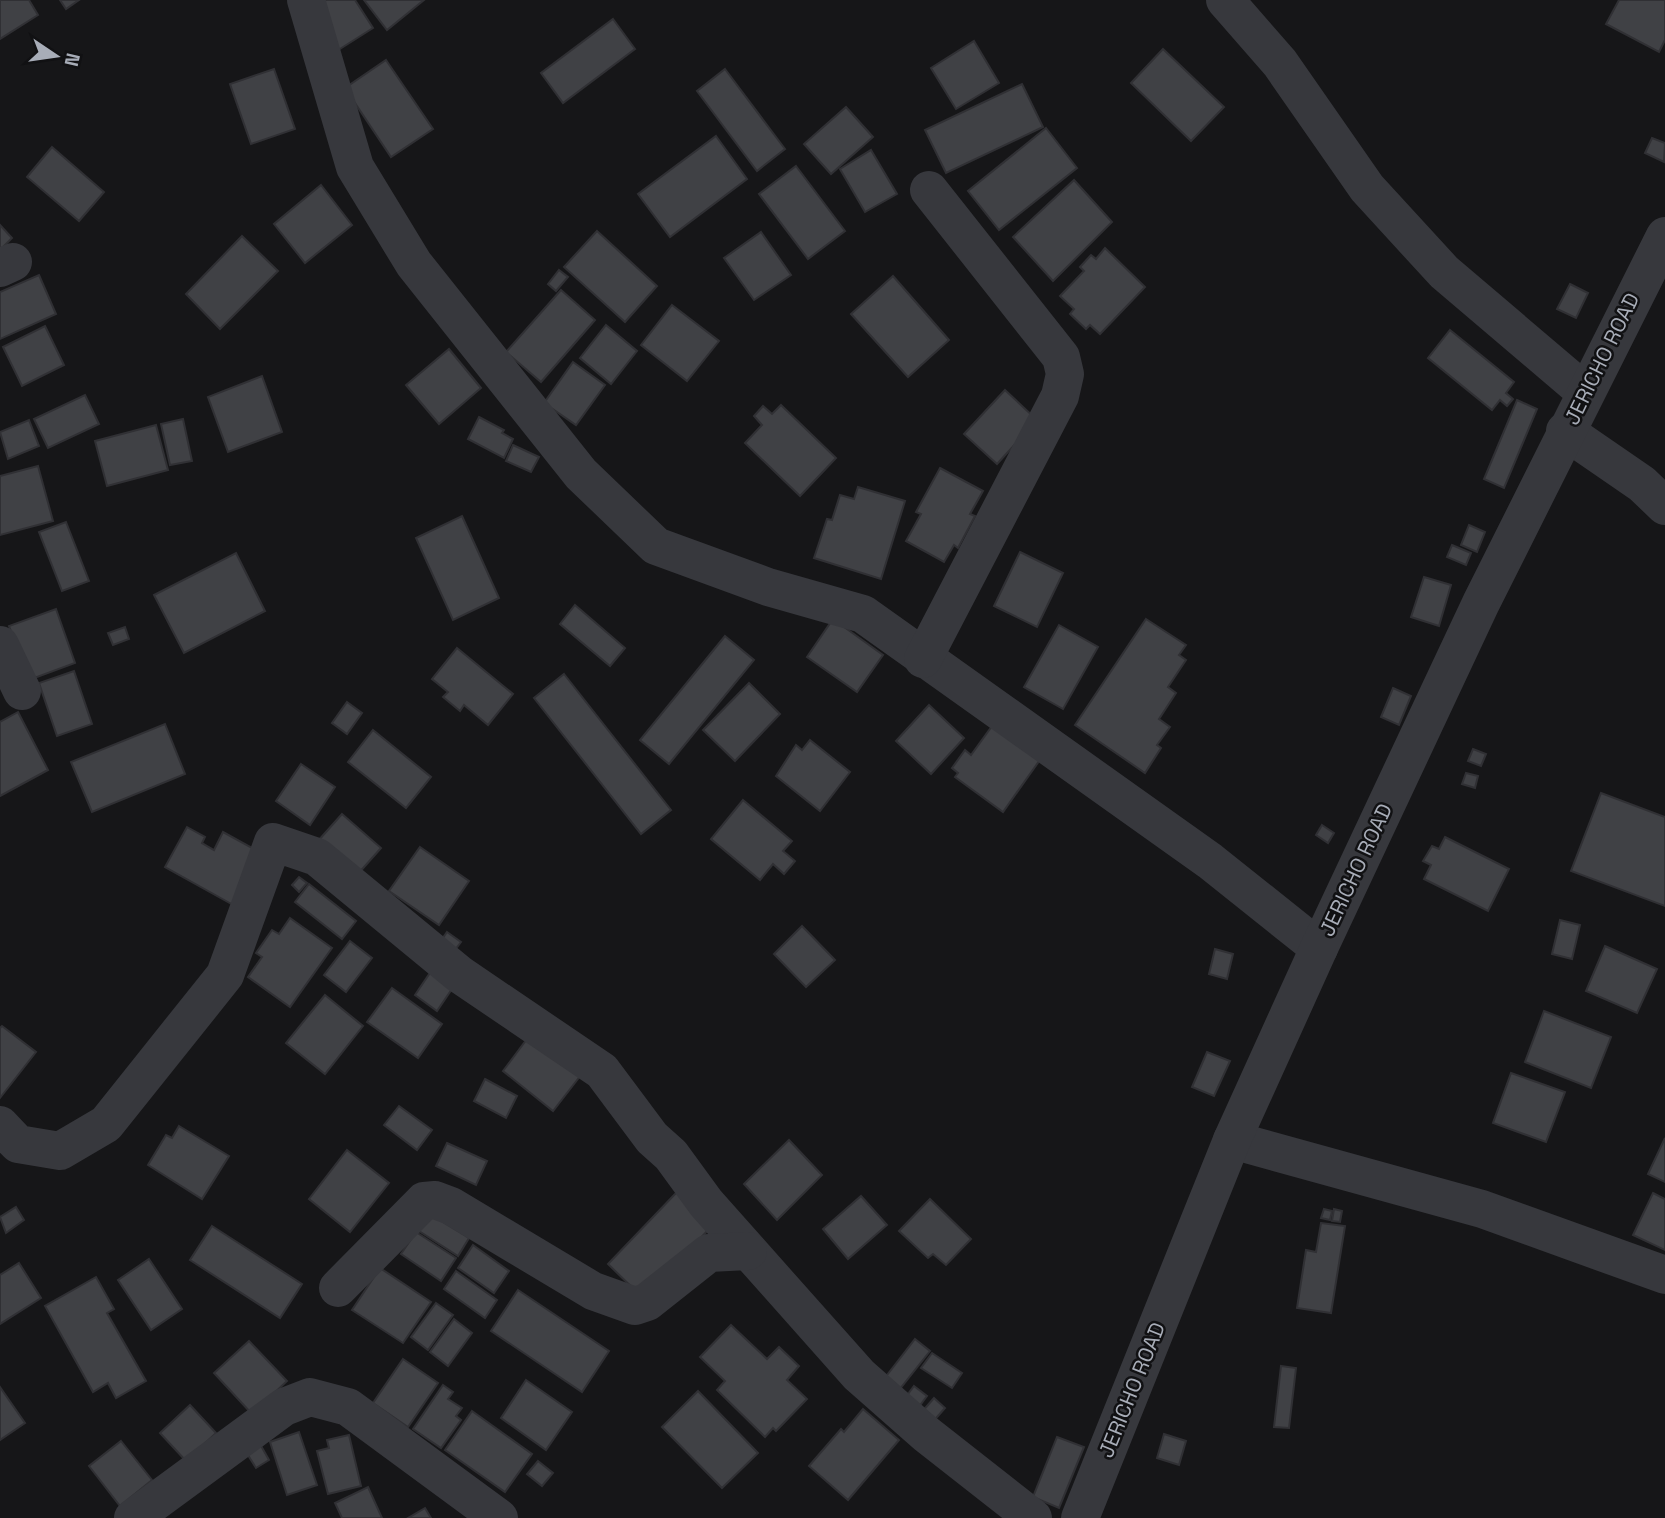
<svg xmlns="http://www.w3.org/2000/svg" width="1665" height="1518" viewBox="0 0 1665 1518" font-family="'Space Grotesk',sans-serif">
<rect width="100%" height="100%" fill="#161618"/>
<g fill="#404145" stroke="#303034" stroke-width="2">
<polygon points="0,0 29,0 38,15 0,39"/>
<polygon points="60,0 79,0 66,9"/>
<polygon points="317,0 355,0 373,28 332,54"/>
<polygon points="364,0 424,0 387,30"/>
<polygon points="1619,0 1665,0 1665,40 1659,52 1606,24"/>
<polygon points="613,19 635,49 563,103 541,73"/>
<polygon points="974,41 999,83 956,109 931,68"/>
<polygon points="1163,49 1224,107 1191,141 1131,83"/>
<polygon points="386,60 433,129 391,157 345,88"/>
<polygon points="274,69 295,129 251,144 230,84"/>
<polygon points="725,69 785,149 757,171 697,91"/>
<polygon points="1022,84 1043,127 946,173 925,130"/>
<polygon points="846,107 873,137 831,174 804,144"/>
<polygon points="1046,128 1077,168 999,230 968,191"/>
<polygon points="716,136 747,179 670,237 638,194"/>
<polygon points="1652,138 1665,143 1664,162 1645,153"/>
<polygon points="52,147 104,192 79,221 27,177"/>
<polygon points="871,150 897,194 865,212 840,169"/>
<polygon points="796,166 845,231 808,259 759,194"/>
<polygon points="1074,180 1112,222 1053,281 1013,237"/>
<polygon points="321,185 352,225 305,263 274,224"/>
<polygon points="0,225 12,238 0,250"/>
<polygon points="597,231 657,286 625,322 564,267"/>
<polygon points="761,232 791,275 754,300 724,258"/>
<polygon points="242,236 278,271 220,329 186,294"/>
<polygon points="1105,248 1145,287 1100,334 1090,325 1086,329 1070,314 1074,309 1060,296 1084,271 1080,267 1091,255 1096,259"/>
<polygon points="559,270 568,277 556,291 548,284"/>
<polygon points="39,275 56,314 0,339 0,292"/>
<polygon points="893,276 949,340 908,377 851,314"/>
<polygon points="1570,284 1588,293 1576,318 1557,309"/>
<polygon points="561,290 595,320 541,382 506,352"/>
<polygon points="672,305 719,341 687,381 641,345"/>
<polygon points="606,325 637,351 611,384 580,358"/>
<polygon points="45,326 64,365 22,386 3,347"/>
<polygon points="1450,330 1514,382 1506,393 1513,399 1507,406 1500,400 1492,410 1428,358"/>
<polygon points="449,349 481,388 439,424 406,385"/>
<polygon points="573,362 605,385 576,425 544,403"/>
<polygon points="262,376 282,432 228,452 208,397"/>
<polygon points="1005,390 1037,420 997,464 964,434"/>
<polygon points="85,395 99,424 48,448 34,419"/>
<polygon points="1517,400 1537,409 1504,488 1484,479"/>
<polygon points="781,405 836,458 800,496 745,443 762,425 754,416 763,406 772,414"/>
<polygon points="479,417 504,430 502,433 513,439 504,458 468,439"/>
<polygon points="183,419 192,461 170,465 161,424"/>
<polygon points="29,420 39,446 8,459 0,432"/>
<polygon points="156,425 168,470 107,486 95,441"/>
<polygon points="513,445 539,457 531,472 506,461"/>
<polygon points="38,466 53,521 0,535 0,476"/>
<polygon points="940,468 983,491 970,514 975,516 958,548 954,545 944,562 906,541 921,514 916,512"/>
<polygon points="858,487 905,501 881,579 814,558 827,519 832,520 840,495 854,499"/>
<polygon points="462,516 499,598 453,620 416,538"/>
<polygon points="66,522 89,581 62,591 39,532"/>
<polygon points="1469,525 1485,532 1477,552 1461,545"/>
<polygon points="1452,545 1471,553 1466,565 1447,557"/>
<polygon points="1020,552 1063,573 1037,627 994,606"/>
<polygon points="236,553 265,611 184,653 154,595"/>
<polygon points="1424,577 1451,585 1439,626 1411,617"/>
<polygon points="575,605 625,648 610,666 560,624"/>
<polygon points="56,609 75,663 29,680 9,626"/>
<polygon points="833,619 883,655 857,692 807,657"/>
<polygon points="1146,619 1186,645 1179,655 1186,660 1168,687 1176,693 1159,719 1170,727 1157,745 1161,748 1145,773 1075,725"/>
<polygon points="1059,625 1098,647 1063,709 1024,687"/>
<polygon points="125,627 129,639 113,645 108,633"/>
<polygon points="725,636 754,660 669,764 640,740"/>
<polygon points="457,648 513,694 488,725 464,705 460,711 443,697 448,692 432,679"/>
<polygon points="74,671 92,724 57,736 39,683"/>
<polygon points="564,674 671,810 641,834 534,698"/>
<polygon points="749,683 780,714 735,761 703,730"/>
<polygon points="1393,688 1411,696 1399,725 1381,717"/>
<polygon points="347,702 362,713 347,734 332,723"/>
<polygon points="929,705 964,738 931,774 896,741"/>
<polygon points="18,712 48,770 0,796 0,722"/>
<polygon points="995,722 1042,757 1003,812 955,777 958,773 952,768 965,750 971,755"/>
<polygon points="165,724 185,774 92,812 71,762"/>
<polygon points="373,730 431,777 406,808 348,762"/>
<polygon points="810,740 850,772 820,811 776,776 796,745 802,750"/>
<polygon points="1473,749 1486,754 1481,766 1468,761"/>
<polygon points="301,764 335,787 310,825 276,801"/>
<polygon points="1466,773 1478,776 1475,788 1462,784"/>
<polygon points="1601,793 1665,817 1665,906 1571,871"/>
<polygon points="743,800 792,841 783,851 795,861 784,874 773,864 760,880 711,839"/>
<polygon points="342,814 381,848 357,875 318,841"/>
<polygon points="1322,825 1334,833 1328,843 1316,835"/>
<polygon points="187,827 205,837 202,843 214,850 223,832 263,854 235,906 165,867"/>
<polygon points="1445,837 1509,869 1488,911 1424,879 1431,865 1423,861 1432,846 1439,849"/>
<polygon points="420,847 469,881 439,925 389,891"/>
<polygon points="299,877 307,883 299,892 292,885"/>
<polygon points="309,884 356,921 342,939 295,902"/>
<polygon points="290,918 332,948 290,1007 248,977 262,957 256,953 272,930 279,934"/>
<polygon points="1560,920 1580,925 1572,959 1552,954"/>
<polygon points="802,926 835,960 806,987 774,954"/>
<polygon points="447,932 461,942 452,954 438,945"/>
<polygon points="350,941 372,958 346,992 324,975"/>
<polygon points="1605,946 1657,969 1637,1013 1586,991"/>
<polygon points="1215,949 1233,954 1227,979 1209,974"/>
<polygon points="436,964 458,980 437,1011 415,995"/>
<polygon points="392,988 442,1024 418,1058 367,1022"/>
<polygon points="325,995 363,1026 325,1074 286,1043"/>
<polygon points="1544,1011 1611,1037 1591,1088 1525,1062"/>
<polygon points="2,1026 36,1052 0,1098 0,1028"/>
<polygon points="530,1035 581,1075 553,1111 503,1071"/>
<polygon points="1207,1052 1230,1061 1214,1096 1192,1087"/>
<polygon points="1511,1073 1565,1092 1546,1142 1493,1123"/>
<polygon points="485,1079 517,1096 506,1118 474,1101"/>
<polygon points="399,1106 432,1130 417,1150 384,1125"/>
<polygon points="179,1126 229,1156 202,1199 148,1165 166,1135 172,1138"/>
<polygon points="1665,1138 1665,1182 1648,1174"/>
<polygon points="789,1140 822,1175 777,1220 744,1184"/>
<polygon points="447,1143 487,1161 476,1185 436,1166"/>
<polygon points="347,1150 389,1183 350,1232 309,1199"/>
<polygon points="677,1192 712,1226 643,1298 608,1264"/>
<polygon points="1653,1193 1665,1199 1665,1250 1633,1235"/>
<polygon points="861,1196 887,1225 848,1259 823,1229"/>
<polygon points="930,1199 971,1239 946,1265 933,1254 928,1258 899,1231"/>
<polygon points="16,1207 24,1220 6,1233 0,1217"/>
<polygon points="1324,1209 1332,1211 1330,1220 1321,1218"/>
<polygon points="1334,1209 1342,1211 1340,1222 1332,1221"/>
<polygon points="430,1214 469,1238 458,1256 419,1231"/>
<polygon points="1321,1223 1345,1226 1331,1313 1297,1308 1306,1250 1316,1252"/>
<polygon points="212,1226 302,1284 280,1318 190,1260"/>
<polygon points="416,1232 456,1258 441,1281 401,1254"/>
<polygon points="473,1245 509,1271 494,1293 458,1268"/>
<polygon points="149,1259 182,1309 151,1330 118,1280"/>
<polygon points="19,1263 41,1298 0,1324 0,1275"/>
<polygon points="380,1268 431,1302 403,1343 352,1310"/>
<polygon points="456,1271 497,1300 485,1318 444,1289"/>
<polygon points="96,1277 114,1309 107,1313 146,1381 116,1398 108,1383 93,1392 45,1306"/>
<polygon points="518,1290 609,1351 582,1392 491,1331"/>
<polygon points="436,1303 453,1315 428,1350 411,1337"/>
<polygon points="454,1319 472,1333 448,1366 430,1352"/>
<polygon points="731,1325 767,1359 779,1347 799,1366 787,1380 807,1399 776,1431 773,1428 765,1437 717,1390 725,1381 700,1357"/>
<polygon points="915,1339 930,1351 899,1390 884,1379"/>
<polygon points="249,1341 287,1381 252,1414 214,1373"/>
<polygon points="932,1353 962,1373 952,1388 921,1368"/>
<polygon points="403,1359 438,1383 408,1427 373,1403"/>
<polygon points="1281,1366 1296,1368 1289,1428 1274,1427"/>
<polygon points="526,1380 572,1412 546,1450 501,1418"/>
<polygon points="443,1385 453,1392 448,1399 462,1408 456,1416 461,1420 441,1448 413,1429"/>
<polygon points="914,1386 927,1396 918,1408 905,1398"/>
<polygon points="0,1387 25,1423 0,1440"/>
<polygon points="698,1391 758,1453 722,1488 662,1427"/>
<polygon points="934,1398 945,1408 931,1424 920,1414"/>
<polygon points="190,1405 216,1433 186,1461 160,1433"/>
<polygon points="863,1409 899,1440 848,1500 809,1466 841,1429 844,1432"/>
<polygon points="472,1411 532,1454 505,1492 445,1450"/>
<polygon points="299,1432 317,1485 287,1495 270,1442"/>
<polygon points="1164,1434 1186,1441 1179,1465 1157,1458"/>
<polygon points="349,1435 361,1486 328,1494 317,1451 329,1448 327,1440"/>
<polygon points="1057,1437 1084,1447 1059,1508 1033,1497"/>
<polygon points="121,1441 152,1480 120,1506 89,1466"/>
<polygon points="260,1444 269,1460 256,1468 246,1452"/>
<polygon points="538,1461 553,1473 542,1486 527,1474"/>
<polygon points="368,1487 382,1518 342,1518 335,1503"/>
<polygon points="425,1508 431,1518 408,1518"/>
</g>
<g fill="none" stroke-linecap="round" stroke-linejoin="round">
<g stroke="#37383d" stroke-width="38">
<polyline points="306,0 355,167 414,264 581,474 656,546 768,587 863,614 1210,861 1319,948"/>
<polyline points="1225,0 1280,63 1367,188 1444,272 1585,392"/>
<polyline points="0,268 13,262"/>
<polyline points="1565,431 1642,484 1665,506"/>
<polyline points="0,645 22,691"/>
<polyline points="923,659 1060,396 1065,374 1061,357 929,190"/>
<polyline points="0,1125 18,1144 60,1151 106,1124 225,975 273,842 317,857 459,974 602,1071 652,1138 671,1155 706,1203 859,1375 926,1434 1033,1518"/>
<polyline points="1232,1140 1482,1209 1665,1275"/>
<polyline points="338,1288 424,1201 435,1200 451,1206 593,1291 635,1306 647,1302 709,1253 748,1251"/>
<polyline points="133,1518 284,1407 310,1397 348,1407 499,1518"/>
<polyline points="1080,1518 1232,1140 1319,948 1481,603 1665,236"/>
</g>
</g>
<g text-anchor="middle" stroke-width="5" stroke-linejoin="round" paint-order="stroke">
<g font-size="21" fill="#a8adb8" stroke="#111113">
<text transform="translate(1602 359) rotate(-64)" y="7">JERICHO ROAD</text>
<text transform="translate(1356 870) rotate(-65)" y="7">JERICHO ROAD</text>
<text transform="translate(1132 1390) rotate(-68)" y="7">JERICHO ROAD</text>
</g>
</g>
<g transform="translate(56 56) rotate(103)" stroke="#111113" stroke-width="5" paint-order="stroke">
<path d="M0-5L12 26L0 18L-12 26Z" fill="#a8adb8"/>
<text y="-10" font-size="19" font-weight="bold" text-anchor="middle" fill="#a8adb8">N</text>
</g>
</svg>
